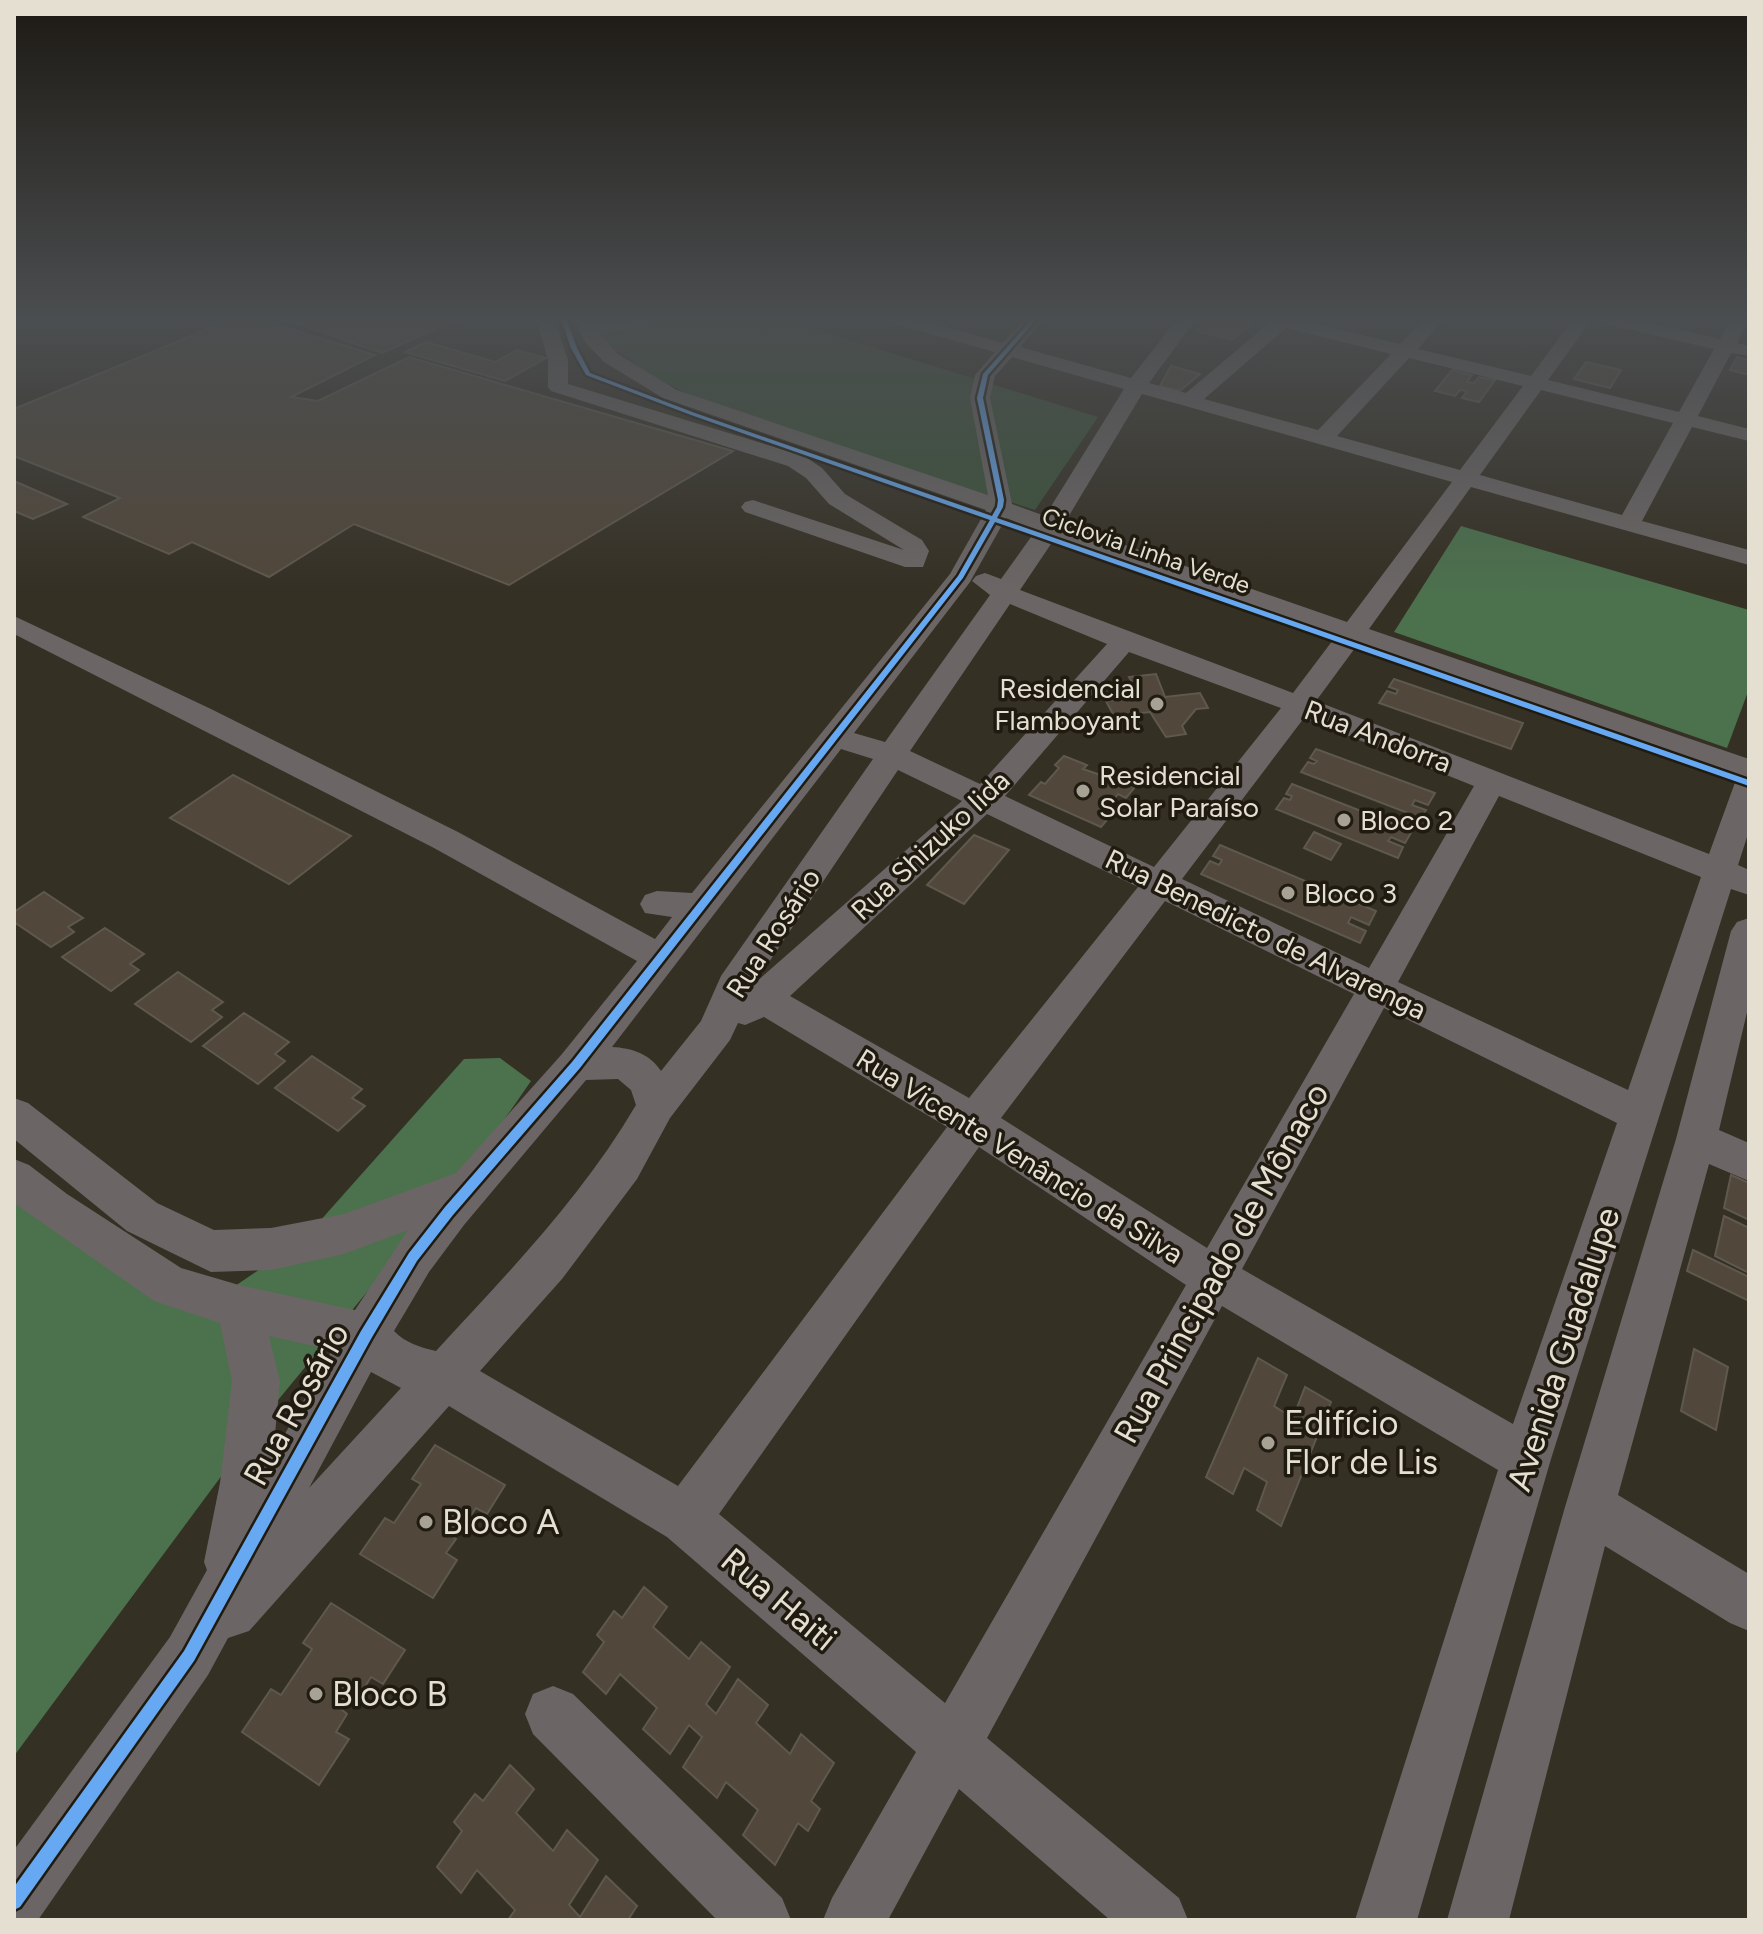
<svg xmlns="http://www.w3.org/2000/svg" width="1763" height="1934" viewBox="0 0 1763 1934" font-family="Figtree,sans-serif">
<rect width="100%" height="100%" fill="#353024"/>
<path fill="#3b533a" d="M674,319H782L1098,417L1035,510C969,489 904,468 838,447C747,418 671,399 597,335Z"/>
<g fill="#4c714d">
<polygon points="1461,526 1749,610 1749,689 1727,748 1394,632"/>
<polygon points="500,1058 531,1081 479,1156 274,1405 14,1756 14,1163 189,1279 235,1286 303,1240 464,1059"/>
</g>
<g fill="#51473a" stroke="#5e584e" stroke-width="2">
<polygon points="232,319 258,319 375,355 291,397 318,401 409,357 733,451 509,585 354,524 269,577 192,542 169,554 83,517 120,498 14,456 14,409"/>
<polygon points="283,319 457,319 382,353"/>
<polygon points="1239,319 1250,322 1250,325 1232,340 1196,331 1209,319"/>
<polygon points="426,342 495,362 517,350 546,358 505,381 405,352"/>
<polygon points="1737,357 1749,360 1749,375 1730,370"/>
<polygon points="1586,362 1621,370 1610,388 1574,379"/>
<polygon points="1171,366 1200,374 1180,391 1160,386"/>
<polygon points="1452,370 1472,375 1467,382 1474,383 1479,377 1495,380 1479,402 1462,398 1467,391 1460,390 1455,396 1435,391"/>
<polygon points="14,481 67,504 33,519 14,511"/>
<polygon points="1156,674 1165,697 1200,693 1208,708 1196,709 1182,726 1186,734 1166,737 1150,712 1114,716 1106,701 1118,700 1133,684 1129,677"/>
<polygon points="1394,679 1523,723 1511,749 1379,703 1387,691 1396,694 1398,690 1389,687"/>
<polygon points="1316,749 1435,793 1428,805 1415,800 1412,805 1426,810 1421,818 1301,772 1308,762 1314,764 1317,761 1310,758"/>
<polygon points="1064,756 1087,765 1083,769 1135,787 1126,798 1118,794 1105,811 1112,814 1101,827 1029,795 1041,782 1045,784 1059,768 1055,765"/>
<polygon points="233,775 351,836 289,884 170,818"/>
<polygon points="1292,784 1412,831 1405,843 1391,837 1388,841 1403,847 1398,858 1276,809 1284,798 1290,800 1292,796 1286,794"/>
<polygon points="1314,832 1341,844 1331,860 1304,848"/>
<polygon points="974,835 1009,850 964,904 927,885"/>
<polygon points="1220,845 1376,911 1369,925 1351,917 1348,923 1366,931 1360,943 1201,874 1210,861 1219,865 1222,860 1213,856"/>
<polygon points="44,892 83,918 68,927 74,932 51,947 14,922 14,912"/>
<polygon points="105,928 144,954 130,964 139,970 111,991 62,957"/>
<polygon points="178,972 223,1002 212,1010 222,1017 191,1042 135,1004"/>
<polygon points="244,1013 289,1042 275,1054 285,1061 258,1084 203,1046"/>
<polygon points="312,1056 362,1089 352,1098 365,1106 338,1131 275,1088"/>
<polygon points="1731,1175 1749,1183 1749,1220 1724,1208"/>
<polygon points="1724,1216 1749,1228 1749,1273 1715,1256"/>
<polygon points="1693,1250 1749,1277 1749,1301 1687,1271"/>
<polygon points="1694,1349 1728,1367 1716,1430 1681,1411"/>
<polygon points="1258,1358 1287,1375 1274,1406 1293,1418 1305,1387 1331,1402 1281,1526 1257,1510 1267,1482 1244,1468 1233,1494 1206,1477"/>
<polygon points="435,1445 505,1485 487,1514 476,1508 467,1521 461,1518 450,1535 456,1539 446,1553 457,1560 433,1598 360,1554 385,1518 394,1523 421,1484 412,1479"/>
<polygon points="644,1587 667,1607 653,1627 689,1659 701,1642 730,1667 706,1704 716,1714 738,1679 768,1705 756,1723 790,1754 801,1734 834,1763 811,1801 820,1809 808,1831 798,1823 775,1865 743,1835 758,1810 726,1782 717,1798 683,1767 702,1737 689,1725 670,1754 643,1729 657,1708 620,1674 606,1694 583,1672 604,1642 597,1635 614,1611 622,1618"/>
<polygon points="331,1603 405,1650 383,1684 371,1677 361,1693 355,1689 341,1709 347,1714 336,1732 349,1739 319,1785 242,1732 271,1689 281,1695 312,1649 303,1643"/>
<polygon points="510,1765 534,1789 516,1813 553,1851 567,1830 598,1860 569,1905 580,1917 606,1876 637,1906 628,1920 508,1920 515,1910 477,1870 461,1893 437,1867 462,1831 454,1822 475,1794 483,1801"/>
</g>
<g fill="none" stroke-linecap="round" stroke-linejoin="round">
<g fill="#6b6665" fill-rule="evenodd">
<polygon points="536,319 554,319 568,360 568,384 804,456 822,468 845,494 922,540 929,551 923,567 905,567 745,512 741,507 745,502 753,500 904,550 829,504 806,478 788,466 551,391 548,387 548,360"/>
<path d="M574,319H592L595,324L620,319H657L655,323L600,334L618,354L677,390L988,495L970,398L975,375L995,352L891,323L889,319H919L1003,343L1025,319H1044L1020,347L1131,378L1177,319H1196L1149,383L1186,393L1268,324L1263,319H1295L1400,344L1425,319H1444L1418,349L1531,376L1573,319H1592L1548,380L1679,412L1714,349L1601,323L1599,319H1633L1720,339L1731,319H1749L1737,343L1749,346V356L1731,353L1698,416L1749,429V441L1692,427L1642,521L1749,550V565L1471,487L1369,629L1749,759V831L1738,865L1749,870V895L1731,889L1551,1459L1417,1920H1355L1498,1470L1222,1306L987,1738L1179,1898L1188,1920H1110L959,1789L888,1920H823L832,1898L916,1752L667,1537L449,1406L249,1631L228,1638L208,1675L38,1920H14V1850L170,1637L207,1570L204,1562L220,1483L232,1381L220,1323L154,1301L14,1203V1159L29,1165L67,1194L181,1268L239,1285L355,1310L408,1230L344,1254L271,1270L211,1272L127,1231L14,1139V1098L28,1103L157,1203L214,1230L271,1228L344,1214L456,1173L562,1054L637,961L434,848L14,634V616L211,709L458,832L655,939L672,917L645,913L640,904L645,895L657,891L692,893L950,574L986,510L663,398L604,362L585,342ZM1286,328L1391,354L1318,430L1204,399ZM1012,357L1124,389L1045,516L1012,504L990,398L995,376ZM1409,358L1523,386L1460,470L1337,436ZM1541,390L1673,423L1622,515L1480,475ZM1142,394L1182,405L1452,482L1347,622L1064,524ZM1006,518L1036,530L1001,579L985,573L976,576L972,581L990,595L885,742L854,733L970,582ZM1055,538L1058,539L1336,636L1293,693L1020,590ZM1010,604L1107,644L980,784L910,751ZM1358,644L1737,777L1709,854L1316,701ZM1129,652L1281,708L1154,867L1005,796ZM1304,718L1474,786L1369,968L1182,879ZM841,749L873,759L721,976L701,1021L661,1071C650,1054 632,1048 612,1047ZM898,770L962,801L755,983ZM1499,796L1701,877L1628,1090L1398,982ZM987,814L1138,887L969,1098L790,996ZM1165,901L1354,994L1207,1248L1001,1118ZM1384,1008L1617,1123L1513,1424L1242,1269ZM764,1017L947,1127L678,1486L480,1371L562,1279L637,1179L670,1118L730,1040L738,1023L745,1025ZM618,1079L631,1090L636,1105C582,1197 508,1273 436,1351C419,1347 406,1343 394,1331L429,1272L464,1225L586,1080ZM979,1147L1186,1285L945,1703L719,1514ZM269,1336L332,1350L273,1455L280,1381ZM371,1372L401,1388L309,1488Z"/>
<polygon points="1749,918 1749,1004 1719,1130 1749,1143 1749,1181 1709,1164 1618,1495 1749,1574 1749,1631 1730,1623 1605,1546 1509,1920 1447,1920 1565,1507 1676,1139 1731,931 1737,922"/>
<polygon points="553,1686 573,1694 782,1898 791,1920 717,1920 533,1734 525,1714 533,1694"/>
</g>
<defs>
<polygon id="cycleway" points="561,319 567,319 577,348 590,373 695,413 992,516 997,507 998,500 977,398 983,374 1032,319 1037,319 988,375 983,398 1004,500 1003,507 997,518 1749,780 1749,786 995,522 963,578 580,1068 453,1215 417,1261 371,1339 194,1661 20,1907 14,1910 14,1887 184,1651 361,1331 409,1253 445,1207 572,1062 958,576 990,520 691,415 586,375 571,348"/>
</defs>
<use href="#cycleway" stroke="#201b11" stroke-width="5"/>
<use href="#cycleway" fill="#66a8f1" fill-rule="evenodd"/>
</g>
<linearGradient id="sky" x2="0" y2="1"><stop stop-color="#1d1a14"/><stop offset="0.54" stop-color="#4b4e50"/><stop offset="1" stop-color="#4b4e50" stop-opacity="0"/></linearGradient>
<rect width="1763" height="590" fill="url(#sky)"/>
<g fill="#a7a294" stroke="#201b11" stroke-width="3">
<circle cx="1157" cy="704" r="8"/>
<circle cx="1083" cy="791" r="8"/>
<circle cx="1344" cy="820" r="8"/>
<circle cx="1288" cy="893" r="8"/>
<circle cx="1268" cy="1443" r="8"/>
<circle cx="426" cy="1522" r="8"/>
<circle cx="316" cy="1694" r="8"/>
</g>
<g text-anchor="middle" stroke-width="7" stroke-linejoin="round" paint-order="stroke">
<g font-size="24" fill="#e5dfd1" stroke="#201b11">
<text transform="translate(1146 551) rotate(19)" y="8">Ciclovia Linha Verde</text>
</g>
<g font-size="28" fill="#e5dfd1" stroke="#201b11" text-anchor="start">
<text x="1141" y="698" text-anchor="end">Residencial<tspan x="1141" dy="32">Flamboyant</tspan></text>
<text x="1099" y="785">Residencial<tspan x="1099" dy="32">Solar Paraíso</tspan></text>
<text x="1360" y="830">Bloco 2</text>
<text x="1304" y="903">Bloco 3</text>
</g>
<g font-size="28" fill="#e5dfd1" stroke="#201b11">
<text transform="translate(1378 736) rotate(21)" y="10">Rua Andorra</text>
<text transform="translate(930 845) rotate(-43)" y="10">Rua Shizuko Iida</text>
<text transform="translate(773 933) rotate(-57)" y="10">Rua Rosário</text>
<text transform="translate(1266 934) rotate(26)" y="10">Rua Benedicto de Alvarenga</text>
<text transform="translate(1020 1156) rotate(32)" y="10">Rua Vicente Venâncio da Silva</text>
</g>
<g font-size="34" fill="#e5dfd1" stroke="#201b11">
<text transform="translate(1221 1263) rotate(-61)" y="12">Rua Principado de Mônaco</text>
<text transform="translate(1563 1349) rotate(-72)" y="12">Avenida Guadalupe</text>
<text transform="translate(296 1404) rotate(-61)" y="12">Rua Rosário</text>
<text transform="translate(779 1599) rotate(40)" y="12">Rua Haiti</text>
</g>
<g font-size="34" fill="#e5dfd1" stroke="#201b11" text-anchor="start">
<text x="1284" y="1435">Edifício<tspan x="1284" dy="39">Flor de Lis</tspan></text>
<text x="442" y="1534">Bloco A</text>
<text x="332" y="1706">Bloco B</text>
</g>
</g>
<rect width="1763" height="1934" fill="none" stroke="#e5dfd1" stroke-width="32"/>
</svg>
